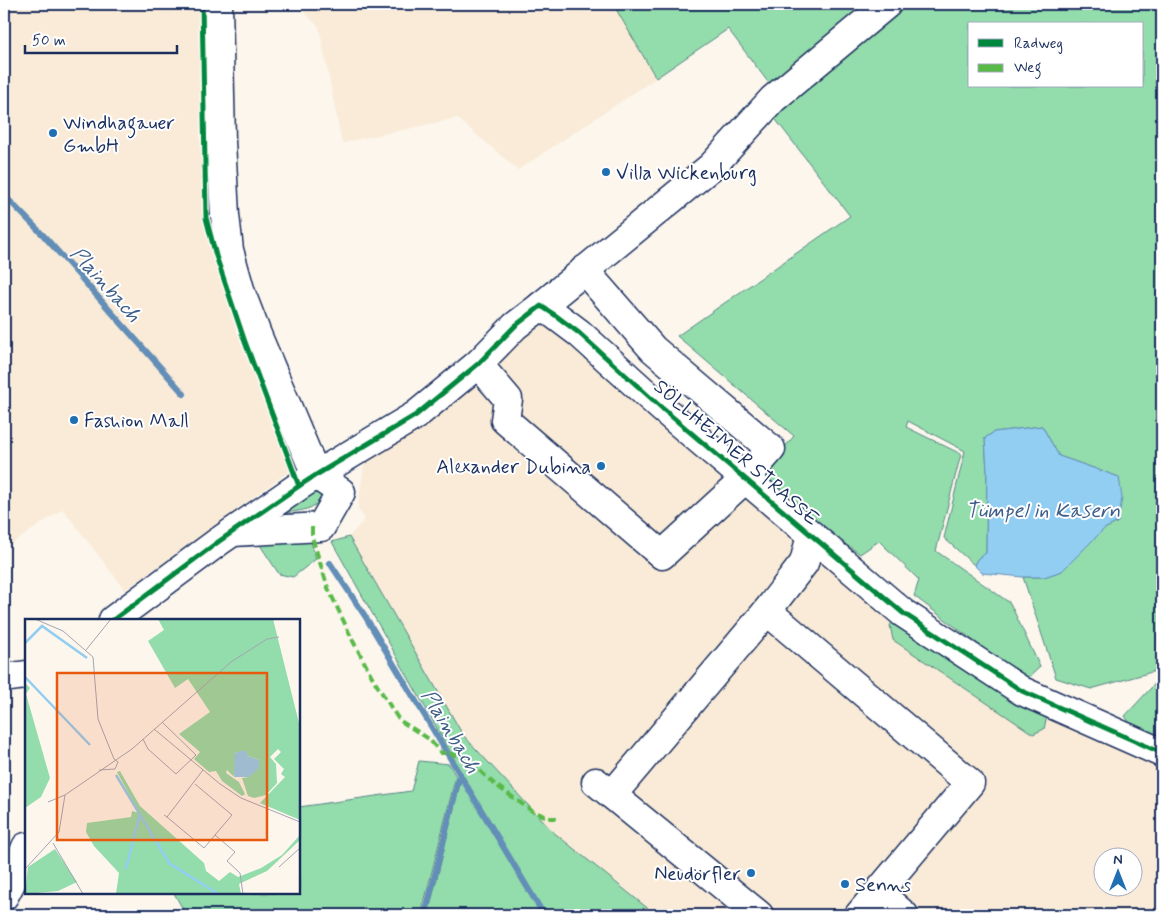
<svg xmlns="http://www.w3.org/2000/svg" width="1166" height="919" viewBox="0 0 1166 919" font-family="Mynerve,sans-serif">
<rect width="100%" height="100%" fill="#fcf6ed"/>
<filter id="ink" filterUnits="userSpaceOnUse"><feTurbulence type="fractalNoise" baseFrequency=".02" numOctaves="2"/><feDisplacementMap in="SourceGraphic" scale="10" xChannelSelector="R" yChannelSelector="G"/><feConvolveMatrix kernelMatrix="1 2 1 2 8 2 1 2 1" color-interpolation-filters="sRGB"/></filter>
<g filter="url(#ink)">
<g fill="#f9ebd7" fill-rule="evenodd">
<polygon points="4,4 234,4 239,216 242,249 256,291 320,449 125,590 63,509 4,549"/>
<polygon points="296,4 613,4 656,78 518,170 457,118 342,143 319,27"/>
<path d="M542,326L551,328L790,533L1162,763V915H656L552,831L463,735L349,537L365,519L358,509L364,465L370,459L412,434L472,386L531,329ZM1104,856H1134V886H1104Z"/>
</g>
<g fill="#93dcab" stroke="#578684" fill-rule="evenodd">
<path d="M613,4H1162V666L1159,670L1091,689L1056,678L1023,577H1044L1062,571L1104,529L1118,522L1119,477L1059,456L1042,426L994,432L985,438L987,472L986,554L978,558L974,565L944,538L965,451L908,421L906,427L961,454L936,551L1010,603L1040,667L1026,680L914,596L919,580L879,541L860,554L850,547L841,545L761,476L794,436L677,336L850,216L773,116L786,106L728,29L656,78ZM970,24H1142V86H970Z"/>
<path d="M317,490L322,494C318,511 297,511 283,513Z"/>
<polygon points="349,537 463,735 552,831 656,915 428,915 460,784 456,762 332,542"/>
<polygon points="311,542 316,559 293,577 279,574 260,545"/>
<polygon points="899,618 1047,716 1044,729 1033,734 893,640 890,625"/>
<polygon points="1162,676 1162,741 1134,729 1125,716"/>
<polygon points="419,761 449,764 456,776 421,915 186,915 174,893 299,893 299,807 411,791"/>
</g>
<polygon fill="#92cdf2" stroke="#628eb7" points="1042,426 1059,456 1119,477 1122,498 1118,522 1104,529 1062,571 1044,577 1023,577 982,573 974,565 978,558 986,553 987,472 985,438 994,432"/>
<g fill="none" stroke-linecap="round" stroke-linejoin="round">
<g stroke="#628eb7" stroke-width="6">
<polyline points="4,195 44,236 184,394"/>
<polyline points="330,563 365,616 544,915"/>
<polyline points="425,915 460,774"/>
</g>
<defs>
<g id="minor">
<polyline points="218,4 221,142 225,215 229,250 241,293 258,337 316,475"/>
<polyline points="541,306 555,315 579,333 663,409 903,613 1022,691 1162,753"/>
<polyline points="478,364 508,399 505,420 662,555 745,479 771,449 653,349 584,270"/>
<polyline points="233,532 321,527 341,492 316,475"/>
<polyline points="767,611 970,783 859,915"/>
<polyline points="113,620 218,542 299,486 316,475 416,415 478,364 515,326 541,306 712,166 773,99 887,4"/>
<polyline points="4,678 26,675"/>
<polyline points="596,782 612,795 767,611 804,563 811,535"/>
<polyline points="612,795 759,915"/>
<polyline points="879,893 904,915"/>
<polyline points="4,896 13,879 26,847"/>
</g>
</defs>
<use href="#minor" stroke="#1b2f5e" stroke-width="31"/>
<use href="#minor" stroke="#fff" stroke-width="28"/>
<polyline stroke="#58b947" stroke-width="4" stroke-dasharray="8 4" stroke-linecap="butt" points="312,527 312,537 328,588 353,641 375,682 399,720 429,739 441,753 449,753 467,759 493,783 532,811 550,818 559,818"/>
<defs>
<g id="cycleway">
<polyline points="202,4 206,218 216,256 245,342 299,486"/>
<polyline points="113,620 218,542 299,486 316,475 416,415 478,364 515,326 541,306 555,315 579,333 663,409 903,613 1022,691 1162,753"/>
</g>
</defs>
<use href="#cycleway" stroke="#fff" stroke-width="8"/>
<use href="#cycleway" stroke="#00873e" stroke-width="5"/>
</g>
</g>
<g fill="#1f6fb2" stroke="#fff" stroke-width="2">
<circle cx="53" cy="133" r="5"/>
<circle cx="606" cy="172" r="5"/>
<circle cx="74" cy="420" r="5"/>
<circle cx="601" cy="466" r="5"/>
<circle cx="751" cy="873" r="5"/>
<circle cx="845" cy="884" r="5"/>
</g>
<g text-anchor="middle" stroke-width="4" stroke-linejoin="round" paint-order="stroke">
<g font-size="20" fill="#1b2f5e" stroke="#fff" text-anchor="start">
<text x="63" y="129">Windhagauer<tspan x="63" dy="23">GmbH</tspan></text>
<text x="616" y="179">Villa Wickenburg</text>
<text x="84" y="427">Fashion Mall</text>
<text x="591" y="473" text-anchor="end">Alexander Dubina</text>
<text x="741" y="880" text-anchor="end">Neudörfler</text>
<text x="855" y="891">Senns</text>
</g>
<g font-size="20" fill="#1b2f5e" stroke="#fff">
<text transform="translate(737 452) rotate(41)" y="7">SÖLLHEIMER STRASSE</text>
</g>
<g font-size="21" font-style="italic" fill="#3f5e8a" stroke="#fff">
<text transform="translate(106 284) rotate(48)" y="7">Plainbach</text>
<text x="1043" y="517">Tümpel in Kasern</text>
<text transform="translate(451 731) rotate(59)" y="7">Plainbach</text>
</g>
</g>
<g transform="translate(25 619)">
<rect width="275" height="275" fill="#fcf6ed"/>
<path d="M133,0H248L275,108V201L235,184L260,158L256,155L259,150L249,140L256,133L253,130L245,138L251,145L252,164L241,176L229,179L223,177L217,159L224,158L231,150L234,141L223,137L220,132L210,134V155L208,157L202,151L201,154L214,163L220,175L217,177L197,162L191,152L184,153L169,140L175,133L154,115L185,93L163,60L150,69L123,22L139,11ZM0,64L5,69L1,75L25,159L16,178L0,189ZM95,152L115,187L179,244L181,252L194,262L205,253L213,258L236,249L257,236L275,216V221L242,252L214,265L216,275H91L94,254L69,227L61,213L62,204L106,198L107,192L114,194L92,153ZM30,230L52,263L33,272L0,275L3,248Z" fill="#93dcab"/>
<path d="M220,131L223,137L234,141V149L224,158H209L210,134Z" fill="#92cdf2"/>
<path fill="none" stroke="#92cdf2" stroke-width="2.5" d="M0,24L17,7L62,39M0,58L65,126M91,156L144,244L193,275M101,250L115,195"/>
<path fill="none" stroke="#a2a6b4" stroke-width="1" d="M10,0L38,12L68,38L73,100L89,140L93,143L90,150L74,151M61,31L86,0M129,110L195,165L216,179L275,203M118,120L123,130L151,155L171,136L137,103M23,183L40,176M139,196L142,198L178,151M142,198L179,229L190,216L207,196L170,165M190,216L210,233L202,242L215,254L218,275M28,224L58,275M254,248L275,229M0,250L34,213L40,176L107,130L206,43L242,20L254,18"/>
<path fill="#e8590c" fill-opacity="0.15" stroke="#e8590c" stroke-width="2.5" d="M32,54H242V221H32Z"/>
<rect width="275" height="275" fill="none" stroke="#1b2f5e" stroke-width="2.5"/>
</g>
<rect width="1166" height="919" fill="none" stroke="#fff" stroke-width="20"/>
<rect x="10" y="10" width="1146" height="899" fill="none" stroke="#1b2f5e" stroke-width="2" filter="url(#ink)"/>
<rect x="968" y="22" width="175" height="65" fill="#ffffff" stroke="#a4acbf"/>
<rect x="978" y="39" width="25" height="8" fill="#00873e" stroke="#a4acbf"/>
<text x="1014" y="48" font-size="15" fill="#1b2f5e">Radweg</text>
<rect x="978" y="64" width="25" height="8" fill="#58b947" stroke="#a4acbf"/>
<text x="1014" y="72" font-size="15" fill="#1b2f5e">Weg</text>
<g transform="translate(1118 872)"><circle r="24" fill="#ffffff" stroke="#a4acbf"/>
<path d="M0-4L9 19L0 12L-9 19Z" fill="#1f6fb2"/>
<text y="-8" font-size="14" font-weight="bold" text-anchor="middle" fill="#1b2f5e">N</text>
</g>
<path d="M25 45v8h152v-8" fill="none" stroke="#1b2f5e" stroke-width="2.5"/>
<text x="32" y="45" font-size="15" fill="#1b2f5e" stroke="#ffffff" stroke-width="4" paint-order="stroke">50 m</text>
</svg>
